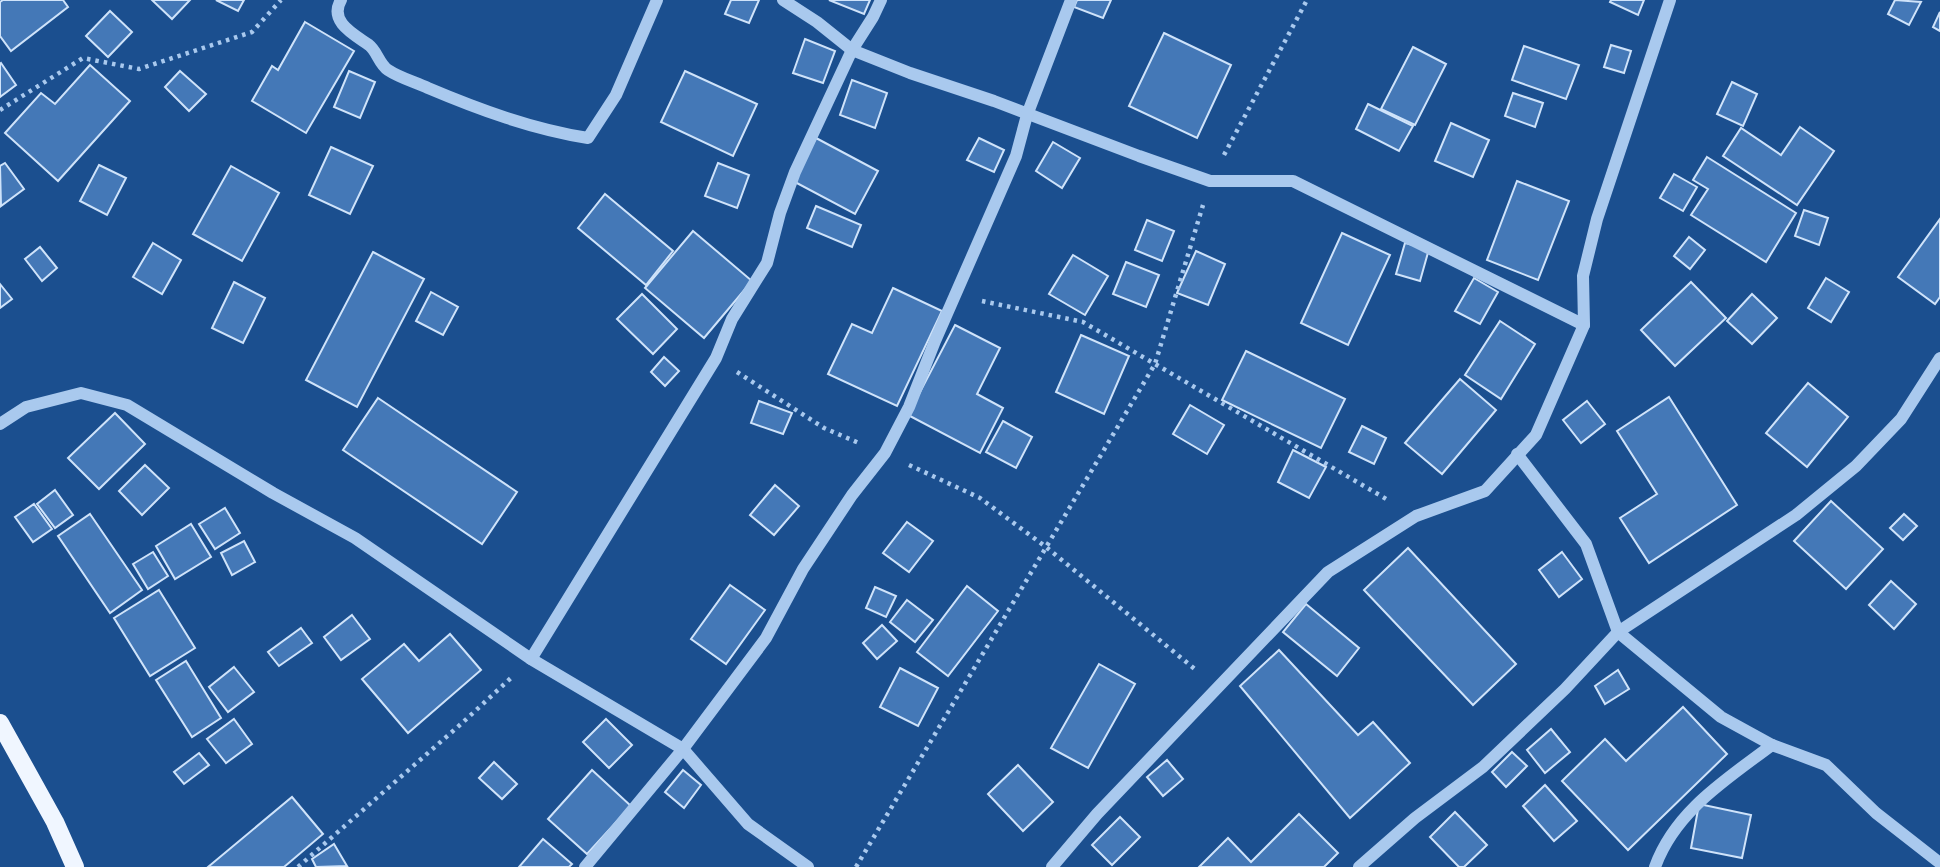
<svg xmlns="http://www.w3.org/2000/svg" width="1940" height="867" viewBox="0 0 1940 867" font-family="Ubuntu,sans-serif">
<rect width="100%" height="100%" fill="#1b4f8f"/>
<g fill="#4478b7" stroke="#cfe3fa" stroke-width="2">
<polygon points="3,0 63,0 68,7 11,51 0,36 0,2"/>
<polygon points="152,0 190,0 172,19"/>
<polygon points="216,0 244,0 238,11"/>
<polygon points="731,0 759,0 749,23 725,14"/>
<polygon points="829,0 870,0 864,14"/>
<polygon points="1077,0 1111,0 1103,18 1074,7"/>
<polygon points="1611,0 1644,0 1638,15 1610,2"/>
<polygon points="1895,0 1921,2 1909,25 1888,14"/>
<polygon points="110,11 132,32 108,57 86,36"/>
<polygon points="1940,12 1940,31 1933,27"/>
<polygon points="305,22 354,51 306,133 252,101 272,66 278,70"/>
<polygon points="1164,33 1231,65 1197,138 1129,106"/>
<polygon points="805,39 835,51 823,83 793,73"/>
<polygon points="1611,45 1631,51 1624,73 1604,67"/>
<polygon points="1524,46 1579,65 1566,99 1512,80"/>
<polygon points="1413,47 1446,64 1415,125 1381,109"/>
<polygon points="1,63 16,85 0,97 0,64"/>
<polygon points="90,65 130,101 58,181 5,133 41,93 55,104"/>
<polygon points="180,71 206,94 189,111 165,87"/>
<polygon points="349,71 375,82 360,118 334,107"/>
<polygon points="685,71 757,104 733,156 661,122"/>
<polygon points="852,80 887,93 875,128 840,115"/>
<polygon points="1732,82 1757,94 1743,126 1717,114"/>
<polygon points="1513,93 1543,103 1535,127 1505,116"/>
<polygon points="1368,104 1413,126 1399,151 1356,129"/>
<polygon points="1451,123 1489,140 1473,177 1435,161"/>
<polygon points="1800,127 1834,151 1797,205 1723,156 1741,128 1781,155"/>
<polygon points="816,138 878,171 855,214 793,181"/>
<polygon points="979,138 1004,150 994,172 967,160"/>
<polygon points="1053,142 1080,158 1062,188 1036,171"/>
<polygon points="331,147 373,166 350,214 309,195"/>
<polygon points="1707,157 1796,213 1766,262 1691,215 1708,189 1693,180"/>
<polygon points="5,163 24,189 1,206 0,166"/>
<polygon points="718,163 749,175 737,208 705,196"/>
<polygon points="99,165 126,178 107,215 80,201"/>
<polygon points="231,166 279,193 242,261 193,234"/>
<polygon points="1674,174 1697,187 1683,211 1660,198"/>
<polygon points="1517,181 1569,201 1538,280 1487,260"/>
<polygon points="605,194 673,251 646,285 578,228"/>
<polygon points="816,206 861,225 852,247 807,228"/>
<polygon points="1804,210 1828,218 1819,245 1795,236"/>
<polygon points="1940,219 1940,297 1935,304 1898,277"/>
<polygon points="1147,220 1174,231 1162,261 1135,250"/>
<polygon points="693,231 752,281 704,338 645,288"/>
<polygon points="1342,233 1390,255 1348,345 1301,323"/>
<polygon points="1689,237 1705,250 1690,269 1674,256"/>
<polygon points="153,243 181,260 162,294 133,277"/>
<polygon points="1405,243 1429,249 1420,281 1396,274"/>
<polygon points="40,247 57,268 42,281 25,259"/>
<polygon points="1196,251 1225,264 1208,305 1177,293"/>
<polygon points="373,252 424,279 357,407 306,380"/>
<polygon points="1073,255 1108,276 1085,315 1049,294"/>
<polygon points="1126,262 1159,275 1146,307 1113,294"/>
<polygon points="1474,278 1498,292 1480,324 1455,311"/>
<polygon points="1826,278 1849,292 1831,322 1808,308"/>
<polygon points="234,282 265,298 243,343 212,328"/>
<polygon points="1691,282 1726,318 1675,366 1641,330"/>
<polygon points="0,284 12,299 0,308"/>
<polygon points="893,288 942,311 897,406 828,374 852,324 872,333"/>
<polygon points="431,292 458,307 443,335 416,321"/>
<polygon points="642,294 677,329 653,354 617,319"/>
<polygon points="1752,294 1777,318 1752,344 1727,321"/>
<polygon points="1500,321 1535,344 1501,399 1465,375"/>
<polygon points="955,325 1000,348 977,394 1003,408 980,453 908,415"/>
<polygon points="1081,335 1129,356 1104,414 1056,392"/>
<polygon points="1246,351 1345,399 1321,448 1222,400"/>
<polygon points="664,357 679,371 665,386 651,372"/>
<polygon points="1460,379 1496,410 1442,474 1405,443"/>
<polygon points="1808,383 1848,417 1807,467 1766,433"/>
<polygon points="1669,397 1737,505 1649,563 1620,518 1657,494 1617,431"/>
<polygon points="378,398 517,492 482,544 343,450"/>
<polygon points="759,401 792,413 783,434 751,423"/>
<polygon points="1587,401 1605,424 1581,443 1563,420"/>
<polygon points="1190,405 1224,425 1207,454 1173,434"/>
<polygon points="115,413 145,444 99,489 68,458"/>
<polygon points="1003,421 1032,437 1016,468 986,452"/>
<polygon points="1362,426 1386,438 1374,464 1349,452"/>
<polygon points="1293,450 1326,467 1309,498 1278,482"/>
<polygon points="145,465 169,488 142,515 119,491"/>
<polygon points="775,485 799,506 774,535 750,515"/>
<polygon points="55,490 73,515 55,528 37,504"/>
<polygon points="1831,501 1883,549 1846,589 1794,541"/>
<polygon points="34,504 52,529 33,542 15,517"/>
<polygon points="225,508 240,533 215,549 199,524"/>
<polygon points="90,514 142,590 110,613 58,536"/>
<polygon points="1904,514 1917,526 1903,540 1890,528"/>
<polygon points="907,522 933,541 909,572 883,553"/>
<polygon points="191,524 211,557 175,579 156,546"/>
<polygon points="244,541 255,562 232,575 221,553"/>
<polygon points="1408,548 1516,664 1473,705 1364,590"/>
<polygon points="153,552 168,576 148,589 133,564"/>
<polygon points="1562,552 1582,579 1559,597 1539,570"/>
<polygon points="1891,581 1916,604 1894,629 1869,605"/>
<polygon points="730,585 765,610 726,664 691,639"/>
<polygon points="967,586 998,611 948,676 917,652"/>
<polygon points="875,587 896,596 886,617 866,608"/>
<polygon points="159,590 195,648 150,676 114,618"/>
<polygon points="907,600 933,620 915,642 890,622"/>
<polygon points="1306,604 1359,648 1337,676 1283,632"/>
<polygon points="352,615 370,639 341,660 324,637"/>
<polygon points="882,625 897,641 877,659 863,643"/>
<polygon points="301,628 312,643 279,666 268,652"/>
<polygon points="450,634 481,670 408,733 362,679 404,644 419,661"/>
<polygon points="1279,650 1358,735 1373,722 1410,763 1350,818 1240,686"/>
<polygon points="186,661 221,718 192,737 156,680"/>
<polygon points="1099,664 1135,684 1088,768 1051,748"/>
<polygon points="234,667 254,692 228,712 209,687"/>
<polygon points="900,668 938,688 918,726 880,707"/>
<polygon points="1618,670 1629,689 1605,704 1595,686"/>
<polygon points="1683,707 1727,754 1628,850 1562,781 1605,739 1626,761"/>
<polygon points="234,719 252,744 226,763 207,739"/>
<polygon points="606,719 632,745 609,768 583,742"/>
<polygon points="1551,729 1570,752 1545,773 1527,750"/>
<polygon points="1512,752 1527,766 1506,787 1492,772"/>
<polygon points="199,753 209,765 184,784 174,772"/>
<polygon points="1167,760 1183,779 1163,796 1147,777"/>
<polygon points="494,762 517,784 502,799 479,778"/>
<polygon points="1018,765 1053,802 1023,831 988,794"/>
<polygon points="592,770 631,806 587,854 548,819"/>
<polygon points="683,770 701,785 684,808 665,792"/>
<polygon points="1545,785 1577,821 1554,841 1523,806"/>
<polygon points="292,797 323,834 284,867 208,867"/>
<polygon points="1699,804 1751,815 1742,858 1691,848"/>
<polygon points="1455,812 1487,845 1464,867 1459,867 1430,837"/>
<polygon points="1299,814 1338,853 1324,867 1199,867 1228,838 1251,862"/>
<polygon points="1120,817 1140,837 1112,865 1092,845"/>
<polygon points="543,839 572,864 569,867 519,867"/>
<polygon points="334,844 347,866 316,867 312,859"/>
</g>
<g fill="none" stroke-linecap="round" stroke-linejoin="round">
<g stroke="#a9c9ee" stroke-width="4.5" stroke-dasharray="3.5 5" stroke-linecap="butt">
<polyline points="0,110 83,58 139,69 252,32 281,0"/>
<polyline points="1224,155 1307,0"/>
<polyline points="982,301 1083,322 1388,500"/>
<polyline points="737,372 824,428 859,443"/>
<polyline points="909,465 980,498 1046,547 1196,670"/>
<polyline points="298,867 461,724 512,677"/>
<polyline points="856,867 1155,364 1203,205"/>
</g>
<g stroke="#a9c9ee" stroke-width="12">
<path d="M341,0C328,22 355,35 369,45C377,51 379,64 388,70C400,78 415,82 428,88C480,110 532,129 588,138L616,95L657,0"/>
<polyline points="783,0 817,22 852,50 910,73 994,101 1139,156 1210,181 1293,181 1584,325"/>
<polyline points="0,424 26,407 81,393 127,405 273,493 355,538 531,659 683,749 748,824 808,867"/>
<polyline points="1517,454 1586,544 1618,632 1721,717 1772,745 1826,765 1876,813 1940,863"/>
<polyline points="531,659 716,358 732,319 767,263 780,213 795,172 852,50 873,17 881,0"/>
<polyline points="585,867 683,749 766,638 803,569 852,495 885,453 909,407 935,341 1016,156 1027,115 1071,0"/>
<polyline points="1052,867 1097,814 1328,572 1416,516 1485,491 1536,435 1584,325 1583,276 1597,219 1670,0"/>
<polyline points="1359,867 1415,818 1483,767 1565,689 1618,632 1796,515 1856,466 1901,419 1940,358"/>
<path d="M1655,867C1675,811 1727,779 1772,745"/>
</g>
<polyline stroke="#f0f6ff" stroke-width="18" points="0,723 55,822 75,867"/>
</g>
</svg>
